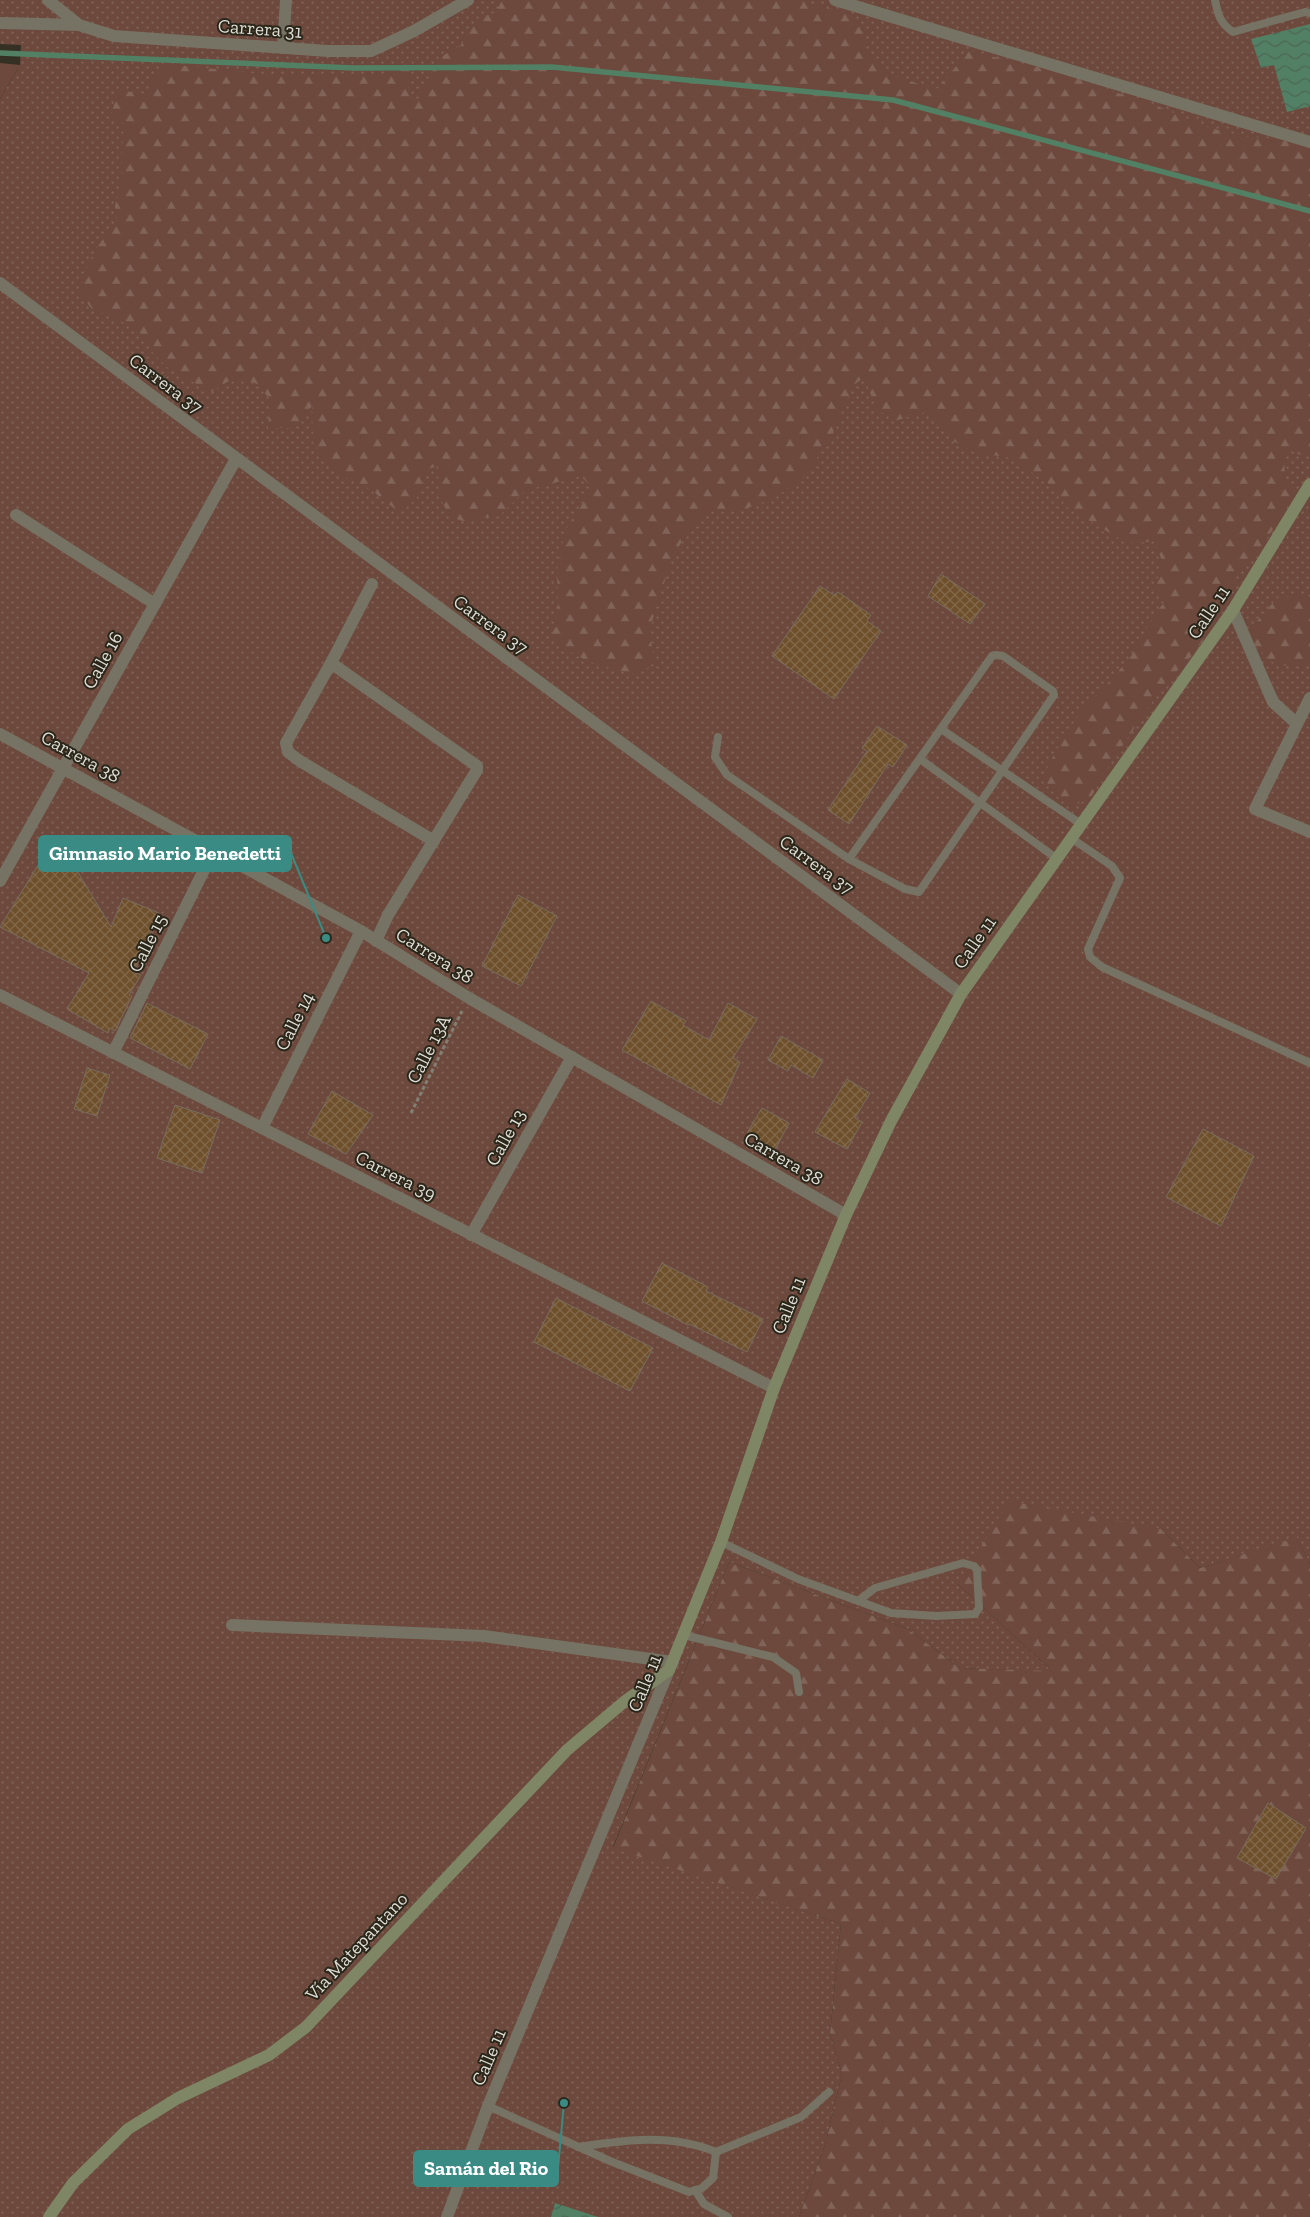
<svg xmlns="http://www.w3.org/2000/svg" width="1310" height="2217" viewBox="0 0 1310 2217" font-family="'Zilla Slab',serif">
<defs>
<pattern id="grass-dots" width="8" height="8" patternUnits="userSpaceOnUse" patternTransform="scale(1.25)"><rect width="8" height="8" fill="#6c493c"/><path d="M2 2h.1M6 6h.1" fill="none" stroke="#816357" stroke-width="1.8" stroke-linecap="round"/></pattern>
<pattern id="forest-firs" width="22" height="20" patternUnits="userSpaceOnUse" patternTransform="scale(1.25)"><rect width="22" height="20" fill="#6c493c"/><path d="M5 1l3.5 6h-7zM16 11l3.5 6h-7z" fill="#816357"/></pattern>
<pattern id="water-waves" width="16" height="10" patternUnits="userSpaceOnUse" patternTransform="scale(1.25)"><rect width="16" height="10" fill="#528064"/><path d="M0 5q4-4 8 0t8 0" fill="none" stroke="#4c6756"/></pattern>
<pattern id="building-cross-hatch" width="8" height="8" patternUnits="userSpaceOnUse" patternTransform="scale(1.25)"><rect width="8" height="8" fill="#6f502c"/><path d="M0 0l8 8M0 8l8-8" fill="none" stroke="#83694a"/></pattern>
</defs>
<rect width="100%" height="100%" fill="#343124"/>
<polygon fill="url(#grass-dots)" points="0,0 1310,0 1310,1564 1297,1538 1200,1568 1161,1529 958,1584 1053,1672 960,1668 908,1629 729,1562 613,1847 841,1924 830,2033 842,2074 825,2145 799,2217 0,2217 0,99 20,65 21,45 0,44"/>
<g fill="url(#forest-firs)">
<path d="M502,0H797L843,12L864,26C860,71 902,79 937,89L969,51L1065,74L1113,92L1138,98L1207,127L1230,133L1247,137L1267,138L1294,142L1310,148V454L1303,456L1292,451L1284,457L1285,477L1295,495L1253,560L1240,568L1221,614L1193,655L1165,683L1110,764L1090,799L1071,806L1055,795L1043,777C1053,756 1065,733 1080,714C1099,691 1122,671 1137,646C1147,629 1150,618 1164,603L1156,588L1161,558L1154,541L1128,544L1067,507L1047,482L1007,457L976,453L953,441L929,411L894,421L876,408L864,377L853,386L834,430L807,475L774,498L739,511L705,512L688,530L671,561L649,631L655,665L631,674L587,661L566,649L552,634L558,611L557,571L565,531L592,488L581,476L526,490L501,514L466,522L450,517L439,496L438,466L428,469L417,498L400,513L370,489L345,477L324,458L313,442L312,406L294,428H268L270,399L254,382L229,381L211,392L168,368L153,353L139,332L119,320L92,309L79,293C88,260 94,247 118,222L115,206L122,178V149L124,125L111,114L119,90L145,94L152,81L169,64L280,76H380L413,57L408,91L416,103L439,58L461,45L477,19L496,12Z"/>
<polygon points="1310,595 1310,665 1277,666 1244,636 1277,598"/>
<polygon points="1009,1501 1161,1529 1200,1568 1297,1537 1310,1564 1310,2217 799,2217 825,2145 842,2074 830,2033 841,1924 613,1848 729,1562 908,1629 960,1668 1052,1671 958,1584"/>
</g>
<polygon fill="#6c493c" points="0,63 20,65 0,99"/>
<g fill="url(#water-waves)">
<polygon points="1310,24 1310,106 1287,112 1274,65 1261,68 1251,39"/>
<polygon points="555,2203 598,2217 551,2217"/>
</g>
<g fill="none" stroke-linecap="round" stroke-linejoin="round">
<polyline stroke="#528064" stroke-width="5.5" points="0,53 354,68 552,67 893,100 1310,211"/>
</g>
<g fill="url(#building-cross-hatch)" stroke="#786c60">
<polygon points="941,574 985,604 970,624 928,596"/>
<polygon points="820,586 834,595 838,592 871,615 867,621 881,631 834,699 772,656"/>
<polygon points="877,726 907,745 893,767 888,764 849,824 828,810 867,751 862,748"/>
<polygon points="56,836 111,927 123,898 159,913 134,972 141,975 129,995 132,996 115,1031 110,1028 108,1033 67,1009 89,973 0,927"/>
<polygon points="518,895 557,916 521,986 482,966"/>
<polygon points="651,1001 686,1021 683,1025 709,1040 728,1003 757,1019 733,1058 740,1062 721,1105 622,1050"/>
<polygon points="147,1003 208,1034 190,1069 130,1038"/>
<polygon points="781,1036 823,1060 813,1078 791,1065 788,1071 768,1060"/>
<polygon points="87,1068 110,1075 97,1116 74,1109"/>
<polygon points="847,1079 870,1093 855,1118 862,1122 847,1149 815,1132"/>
<polygon points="332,1091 373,1115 346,1154 308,1134"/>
<polygon points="175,1105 220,1120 202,1173 157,1158"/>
<polygon points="762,1108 789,1123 775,1150 747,1133"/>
<polygon points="1203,1129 1254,1156 1221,1226 1166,1197"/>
<polygon points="662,1263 708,1287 706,1291 763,1319 747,1352 689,1324 688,1325 642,1301"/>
<polygon points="556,1298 653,1348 630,1391 534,1342"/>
<polygon points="1268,1803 1306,1828 1276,1879 1237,1858"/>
</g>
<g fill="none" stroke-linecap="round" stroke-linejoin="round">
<polyline stroke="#827f74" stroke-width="3" stroke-dasharray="4 2.5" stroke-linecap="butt" points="411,1113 462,1011"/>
<g stroke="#767364" stroke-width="8">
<path d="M1215,0C1218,15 1220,23 1233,32L1305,12L1310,13"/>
<polygon points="996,655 1003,656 1053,691 1054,695 919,892 905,889 849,859 992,656"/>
<polyline points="941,729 1081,824"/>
<polyline points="718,737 715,757 727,775 849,859"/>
<polyline points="920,759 1056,858"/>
<polyline points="1071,838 1112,866 1120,878 1088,949 1090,957 1102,967 1310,1063"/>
<polyline points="721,1542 798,1579 891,1613 936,1616 975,1614 979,1608 977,1570 974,1566 963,1563 875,1588 858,1601"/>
<polyline points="684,1635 773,1657 796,1673 799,1692"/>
<polyline points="488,2106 610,2161 689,2192 702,2188 713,2178 716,2152"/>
<path d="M578,2147C625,2140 671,2133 716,2152L801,2117L829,2092"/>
<polyline points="695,2190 704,2204 728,2217"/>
</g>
<g stroke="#767364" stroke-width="12">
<polyline points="48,0 79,25 114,36 328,51 371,51 414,31 468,0"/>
<polyline points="835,0 1310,142"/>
<polyline points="0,23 79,25"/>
<polyline points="283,48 286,0"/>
<polyline points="0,283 961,994"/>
<polyline points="16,515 155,604"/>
<polyline points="372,584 331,663 286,743 288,752 300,761 434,841"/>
<polyline points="1233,610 1273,702 1297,724"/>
<polyline points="331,663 477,766 477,770 388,915 376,941"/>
<polyline points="1310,698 1255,809 1310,832"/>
<polyline points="0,734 361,931 469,998 846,1215"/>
<polyline points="0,881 236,459"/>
<polyline points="0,995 774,1388"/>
<polyline points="113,1053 214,850"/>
<polyline points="262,1128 361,931"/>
<polyline points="471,1235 572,1057"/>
<polyline points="232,1625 484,1636 673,1662"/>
<polyline points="447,2217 488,2106 669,1670"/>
</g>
<polyline stroke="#7f8666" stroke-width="12" points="49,2217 73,2183 128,2129 178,2098 269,2055 306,2027 567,1750 624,1702 669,1670 721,1542 774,1388 846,1215 891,1121 961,994 1233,610 1310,484"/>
</g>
<g text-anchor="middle" stroke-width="4" stroke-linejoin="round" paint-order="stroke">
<g font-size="19" fill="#dfddd5" stroke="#2a271a">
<text transform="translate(260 28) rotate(4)" y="7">Carrera 31</text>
<text transform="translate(166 383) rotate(37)" y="7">Carrera 37</text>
<text transform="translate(1208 612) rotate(-56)" y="7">Calle 11</text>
<text transform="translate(491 624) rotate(36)" y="7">Carrera 37</text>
<text transform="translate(102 660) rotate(-61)" y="7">Calle 16</text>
<text transform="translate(81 756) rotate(29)" y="7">Carrera 38</text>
<text transform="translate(817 864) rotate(36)" y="7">Carrera 37</text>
<text transform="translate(974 942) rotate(-55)" y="7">Calle 11</text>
<text transform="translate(147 943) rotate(-63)" y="7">Calle 15</text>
<text transform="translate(435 955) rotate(32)" y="7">Carrera 38</text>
<text transform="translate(294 1021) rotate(-63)" y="7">Calle 14</text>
<text transform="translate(428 1049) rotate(-63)" y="7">Calle 13A</text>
<text transform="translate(505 1137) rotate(-61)" y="7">Calle 13</text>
<text transform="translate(784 1158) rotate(30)" y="7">Carrera 38</text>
<text transform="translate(396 1175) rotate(27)" y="7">Carrera 39</text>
<text transform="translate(788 1305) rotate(-68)" y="7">Calle 11</text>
<text transform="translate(644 1683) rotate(-68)" y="7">Calle 11</text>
<text transform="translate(356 1946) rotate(-47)" y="7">Vía Matepantano</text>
<text transform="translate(488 2057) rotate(-67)" y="7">Calle 11</text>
</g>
</g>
<path fill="none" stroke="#398b83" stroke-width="2" d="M326 938L291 853M564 2103L558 2168"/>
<g fill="#398b83" stroke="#2a271a" stroke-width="2">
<circle cx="326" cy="938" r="5"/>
<circle cx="564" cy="2103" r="5"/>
</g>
<g fill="#398b83" stroke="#398b83" stroke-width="2">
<rect x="39" y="836" width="252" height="35" rx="5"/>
<rect x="414" y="2151" width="144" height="35" rx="5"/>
</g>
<g font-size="20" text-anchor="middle" font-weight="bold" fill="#fff">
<text x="165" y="860">Gimnasio Mario Benedetti</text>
<text x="486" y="2175">Samán del Rio</text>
</g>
</svg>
